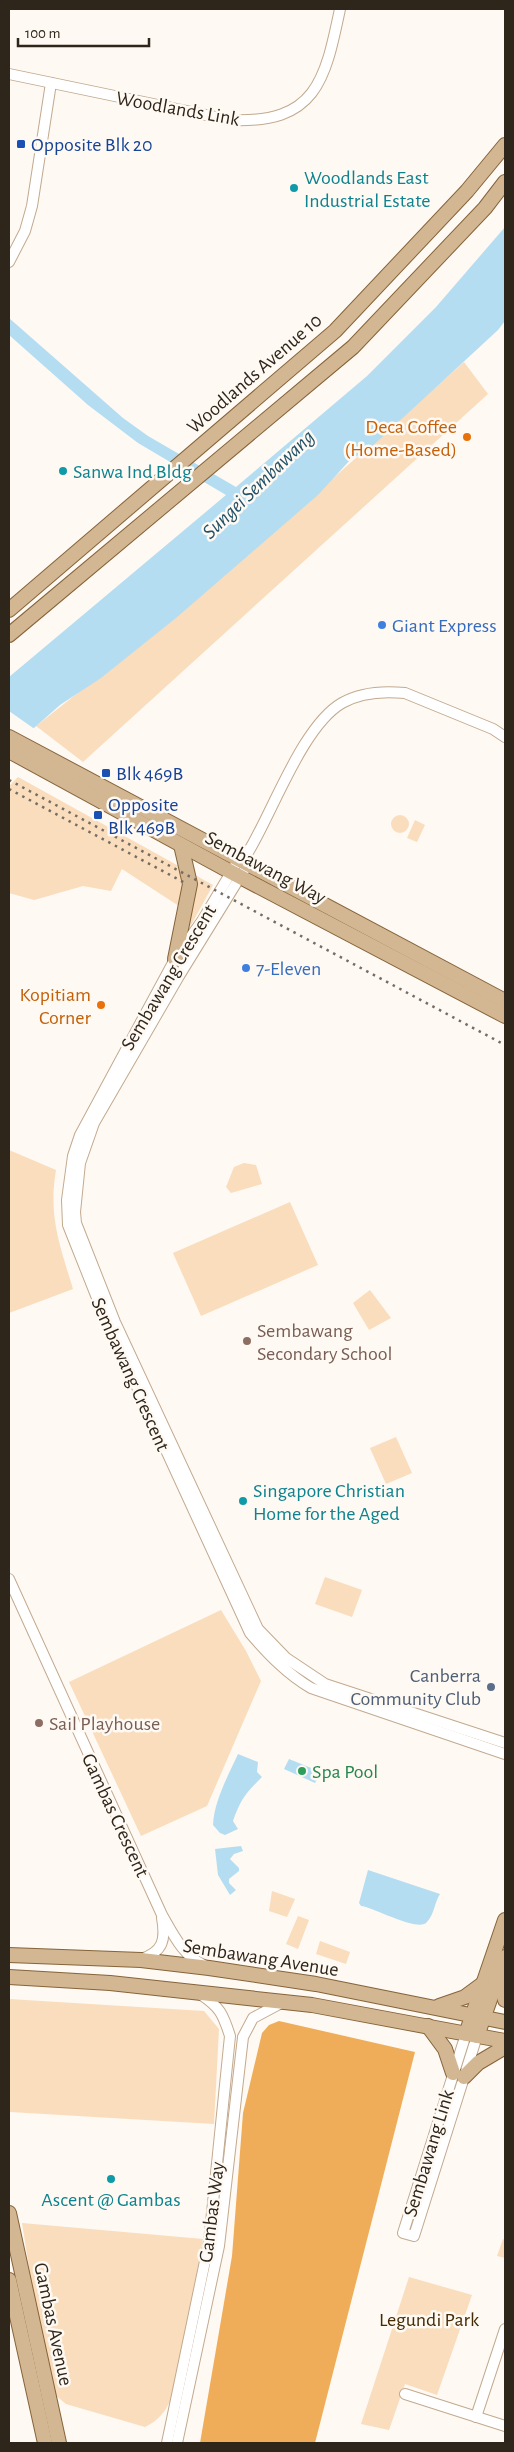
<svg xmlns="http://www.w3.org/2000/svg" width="514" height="2452" viewBox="0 0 514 2452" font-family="'Alegreya Sans',sans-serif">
<rect width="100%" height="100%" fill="#fef9f3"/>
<g fill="#f9ddbd">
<polygon points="464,362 488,394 83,762 36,726 197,599"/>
<polygon points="18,777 213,885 184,938 182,908 122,869 111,891 83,886 34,900 9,893 9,786"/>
<circle cx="400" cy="824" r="9"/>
<polygon points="415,820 425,825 417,842 407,838"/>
<path d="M9,1150L56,1170C48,1216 60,1246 73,1289L9,1313Z"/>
<polygon points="244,1163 256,1165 262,1184 231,1193 226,1187 234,1167"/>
<polygon points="290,1202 318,1265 201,1316 173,1253"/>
<polygon points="370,1290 391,1318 369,1330 353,1303"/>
<polygon points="396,1437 412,1473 386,1484 370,1448"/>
<polygon points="325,1577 362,1590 352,1617 315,1604"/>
<polygon points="221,1610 246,1651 261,1681 207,1806 141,1836 69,1682"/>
<polygon points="272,1891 295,1899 287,1917 269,1911"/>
<polygon points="298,1916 309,1920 298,1949 286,1944"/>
<polygon points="320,1941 350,1952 346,1964 316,1954"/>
<polygon points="9,1999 204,2011 219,2029 214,2124 10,2112"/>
<path d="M22,2223L203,2239L175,2389C168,2407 163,2418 145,2427L66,2404L54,2394L36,2311Z"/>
<polygon points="503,2239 505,2240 505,2258 497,2256"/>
<polygon points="409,2277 472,2295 437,2395 405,2384 389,2430 361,2424"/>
</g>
<polygon fill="#f0ad59" points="279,2021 415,2052 315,2443 200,2443 232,2256 243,2113 262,2033 269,2025"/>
<g fill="#b5ddf2">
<polygon points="505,227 505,321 498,330 367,451 351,459 318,495 176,618 101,678 60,705 9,750 9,677 226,495 138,443 88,405 9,335 9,318 123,418 148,436 236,487 367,376 436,307"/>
<path d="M238,1754L258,1762L257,1772L262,1777C245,1794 241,1799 233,1821L238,1829L225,1835L220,1833L213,1825C214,1801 228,1776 238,1754Z"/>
<polygon points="289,1759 321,1772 315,1783 284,1769"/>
<polygon points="241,1846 243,1851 234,1854 230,1859 239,1868 239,1871 229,1879 229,1883 236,1890 230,1895 218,1875 215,1849"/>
<path d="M368,1870L440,1894C434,1903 435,1913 427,1922C419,1933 373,1907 361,1906L359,1903Z"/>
</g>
<polygon fill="#fef9f3" points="9,711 36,730 9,753"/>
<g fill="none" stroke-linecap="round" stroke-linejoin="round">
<defs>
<g id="minor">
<path d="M9,74L230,120C316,124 325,81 340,9"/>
<polyline points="9,262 25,231 32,206 51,83"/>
<path d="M505,737L493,729L405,693C385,691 361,692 342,703C302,726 272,814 247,854L239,859L202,921L175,959L80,1135L73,1156L67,1200L68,1225L103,1313L250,1633C268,1654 287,1674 311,1688L505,1754"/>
<polyline points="247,858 248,864 179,976 94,1123 80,1163 75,1212 76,1223 115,1322 258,1629 286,1658 325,1684 505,1743"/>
<path d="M9,1579L162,1915C173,1934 183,1956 204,1965"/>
<path d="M141,1959C163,1952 166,1940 162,1918"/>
<polyline points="466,2034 403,2233 414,2236 477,2036"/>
<polyline points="405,2394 505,2426"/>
<polyline points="476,2417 505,2329"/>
<path d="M167,2443L209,2242L230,2036C223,2014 220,2007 200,1994"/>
<polyline points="177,2443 219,2246 243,2037 253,2018 283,2002"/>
</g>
<g id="major">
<polyline points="9,610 335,331 467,191 505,145"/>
<polyline points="9,635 353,347 485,208 505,182"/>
<polyline points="9,737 505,1001"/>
<polyline points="9,751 231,872 505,1016"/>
<polyline points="175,959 190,884 181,845"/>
<polyline points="9,1955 141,1960 209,1968 316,1984 505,2022"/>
<polyline points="499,1976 505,2000"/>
<polyline points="9,1977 110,1983 312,2005 505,2041"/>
<polyline points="439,2006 465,1997 484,1983"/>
<polyline points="428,2026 445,2049 453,2073"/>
<polyline points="466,2034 505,1920"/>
<polyline points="477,2036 505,1957"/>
<polyline points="464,2077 478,2063 505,2047"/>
<polyline points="9,2213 59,2443"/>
<polyline points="9,2280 45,2443"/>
</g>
</defs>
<use href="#minor" stroke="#c2aa8f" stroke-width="12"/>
<use href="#major" stroke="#86643a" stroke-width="16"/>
<use href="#minor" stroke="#fff" stroke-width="10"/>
<use href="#major" stroke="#d3b692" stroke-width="14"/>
<g stroke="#746d63" stroke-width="2.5" stroke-dasharray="2.5 5" stroke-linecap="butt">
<polyline points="9,780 505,1045"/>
<polyline points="9,789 187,884"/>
</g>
</g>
<g fill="#1a4fb4" stroke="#fef9f3" stroke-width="2">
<rect x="16" y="139" width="10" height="10" rx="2.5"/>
<rect x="101" y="768" width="10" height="10" rx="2.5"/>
<rect x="93" y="810" width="10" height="10" rx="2.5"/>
</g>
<g fill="#0f9aa8" stroke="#fef9f3" stroke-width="2">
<circle cx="294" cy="188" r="5"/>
<circle cx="63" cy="471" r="5"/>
<circle cx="243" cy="1501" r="5"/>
<circle cx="111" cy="2179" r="5"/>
</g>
<g fill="#e8710a" stroke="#fef9f3" stroke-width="2">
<circle cx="467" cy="437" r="5"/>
<circle cx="101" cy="1005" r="5"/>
</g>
<g fill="#3f7fe0" stroke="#fef9f3" stroke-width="2">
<circle cx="382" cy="625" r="5"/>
<circle cx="246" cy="968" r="5"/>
</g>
<g fill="#8d6e63" stroke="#fef9f3" stroke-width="2">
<circle cx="247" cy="1341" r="5"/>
<circle cx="39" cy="1723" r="5"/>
</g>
<circle fill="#5c6f8a" stroke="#fef9f3" stroke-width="2" cx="491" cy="1687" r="5"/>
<circle fill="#2e9e5b" stroke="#fef9f3" stroke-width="2" cx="302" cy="1771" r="5"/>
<g text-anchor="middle" stroke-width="5" stroke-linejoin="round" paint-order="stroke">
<g font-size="20" fill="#2f261b" stroke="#fef9f3">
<text transform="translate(178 108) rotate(10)" y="7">Woodlands Link</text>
<text transform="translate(254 373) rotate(-41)" y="7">Woodlands Avenue 10</text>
<text transform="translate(266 867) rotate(28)" y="7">Sembawang Way</text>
<text transform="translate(168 977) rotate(-59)" y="7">Sembawang Crescent</text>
<text transform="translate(131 1374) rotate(66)" y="7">Sembawang Crescent</text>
<text transform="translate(116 1815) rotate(65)" y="7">Gambas Crescent</text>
<text transform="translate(261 1957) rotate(9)" y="7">Sembawang Avenue</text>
<text transform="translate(428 2153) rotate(-73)" y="7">Sembawang Link</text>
<text transform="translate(211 2212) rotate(-83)" y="7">Gambas Way</text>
<text transform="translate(54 2324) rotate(78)" y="7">Gambas Avenue</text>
</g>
<g font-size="20" fill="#164399" stroke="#fef9f3" text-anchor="start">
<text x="31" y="151">Opposite Blk 20</text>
<text x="116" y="780">Blk 469B</text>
<text x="108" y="811">Opposite<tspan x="108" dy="23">Blk 469B</tspan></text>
</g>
<g font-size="20" fill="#0d838f" stroke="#fef9f3" text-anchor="start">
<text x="304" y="184">Woodlands East<tspan x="304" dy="23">Industrial Estate</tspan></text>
<text x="73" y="478">Sanwa Ind Bldg</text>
<text x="253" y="1497">Singapore Christian<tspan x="253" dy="23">Home for the Aged</tspan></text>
<text x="111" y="2206" text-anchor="middle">Ascent @ Gambas</text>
</g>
<g font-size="20" fill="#c56008" stroke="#fef9f3" text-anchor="end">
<text x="457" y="433">Deca Coffee<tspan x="457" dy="23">(Home-Based)</tspan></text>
<text x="91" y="1001">Kopitiam<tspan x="91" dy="23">Corner</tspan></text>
</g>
<g font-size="20" fill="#366cbe" stroke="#fef9f3" text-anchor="start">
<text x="392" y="632">Giant Express</text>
<text x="256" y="975">7-Eleven</text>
</g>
<g font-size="20" fill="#785e54" stroke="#fef9f3" text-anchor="start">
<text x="257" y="1337">Sembawang<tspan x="257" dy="23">Secondary School</tspan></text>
<text x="49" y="1730">Sail Playhouse</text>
</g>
<g font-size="20" fill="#4e5e75" stroke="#fef9f3" text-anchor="end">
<text x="481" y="1682">Canberra<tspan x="481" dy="23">Community Club</tspan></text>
</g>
<g font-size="20" fill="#27864d" stroke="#fef9f3" text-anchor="start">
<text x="312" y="1778">Spa Pool</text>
</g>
<g font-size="20" fill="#452b05" stroke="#fef9f3">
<text x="429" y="2326">Legundi Park</text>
</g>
<g font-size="21" font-style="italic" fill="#235268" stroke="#fef9f3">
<text transform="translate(258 484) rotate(-44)" y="7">Sungei Sembawang</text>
</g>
</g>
<rect width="514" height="2452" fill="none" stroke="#2f261b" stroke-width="20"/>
<path d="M18 38v8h131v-8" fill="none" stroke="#2f261b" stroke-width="2.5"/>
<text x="25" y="38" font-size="15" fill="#2f261b" stroke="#fef9f3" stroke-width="4" paint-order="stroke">100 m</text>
</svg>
